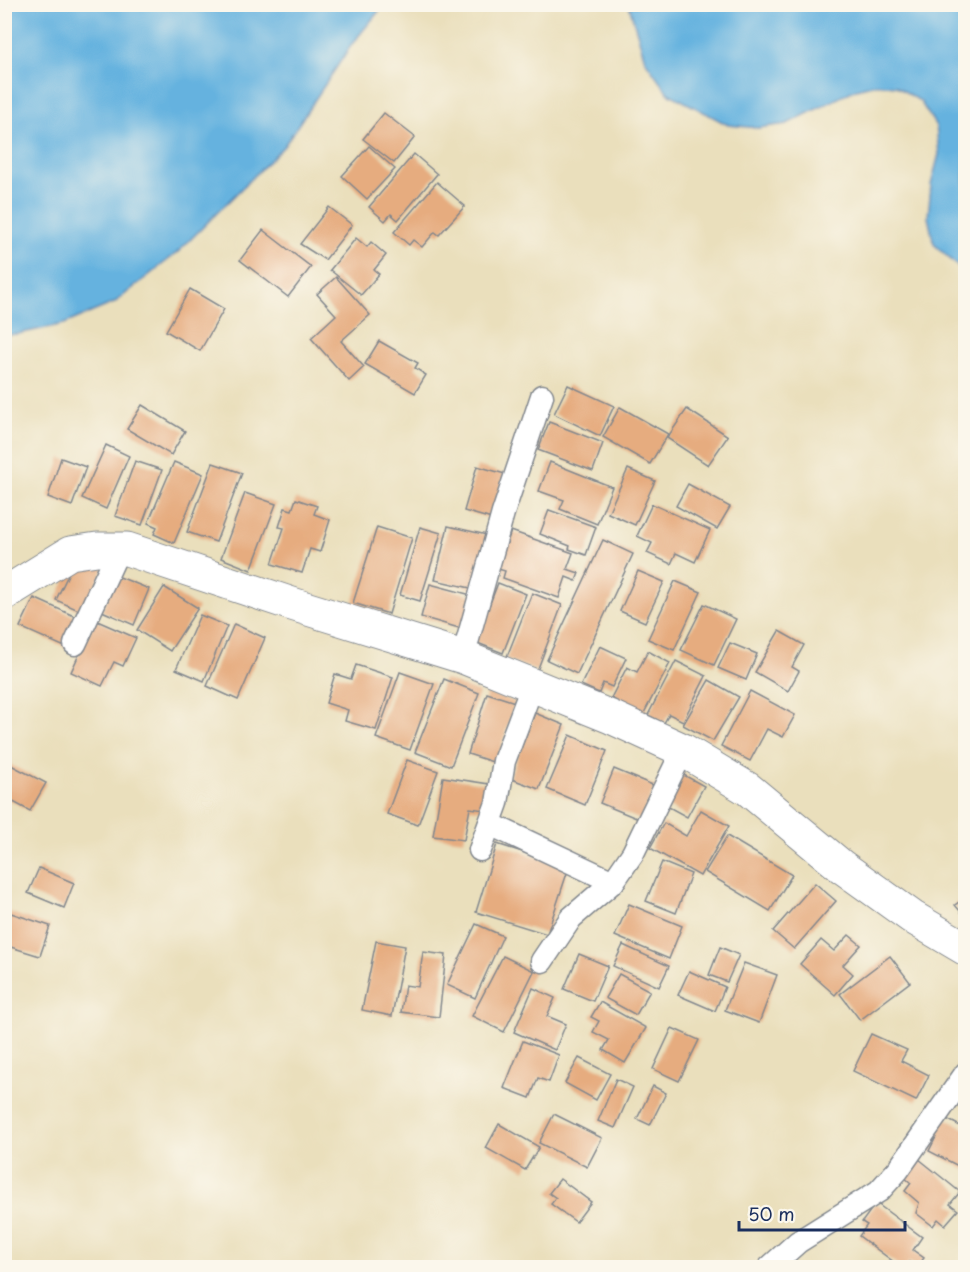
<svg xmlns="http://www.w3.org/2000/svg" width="970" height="1272" viewBox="0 0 970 1272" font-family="'Playpen Sans',sans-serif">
<rect width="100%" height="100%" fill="#fbf7ec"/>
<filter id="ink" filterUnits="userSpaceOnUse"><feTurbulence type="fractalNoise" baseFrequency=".0167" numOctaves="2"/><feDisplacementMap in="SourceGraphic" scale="12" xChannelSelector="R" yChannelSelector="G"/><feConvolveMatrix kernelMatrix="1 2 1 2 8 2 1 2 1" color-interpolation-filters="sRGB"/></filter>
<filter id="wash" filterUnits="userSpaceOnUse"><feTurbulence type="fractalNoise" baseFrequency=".008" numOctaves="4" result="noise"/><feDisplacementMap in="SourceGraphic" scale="24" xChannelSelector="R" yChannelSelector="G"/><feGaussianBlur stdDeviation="1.35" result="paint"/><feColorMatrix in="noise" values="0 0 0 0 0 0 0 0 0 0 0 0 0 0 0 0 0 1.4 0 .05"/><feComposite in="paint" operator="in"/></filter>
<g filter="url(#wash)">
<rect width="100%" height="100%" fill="#eadfbc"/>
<g fill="#65b2df" stroke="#40709e" stroke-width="1.5">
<polygon points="4,5 5,4 384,5 352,44 284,146 178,252 114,303 64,324 18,334 5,335"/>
<polygon points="629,5 965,5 965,273 934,244 928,217 931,185 939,154 936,126 920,101 896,86 876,84 856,89 787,124 758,128 728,125 668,93 645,60"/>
</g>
<g id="blocks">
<g fill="#e6ac7f">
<polygon points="384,113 415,137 394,163 363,139"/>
<polygon points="369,146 395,169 367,199 342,176"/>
<polygon points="414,154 437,174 398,220 391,214 385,221 369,207"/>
<polygon points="437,182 465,206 439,235 435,232 422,247 413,240 409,245 394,232"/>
<polygon points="329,207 352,225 325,260 300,244"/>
<polygon points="263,230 311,267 288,297 240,260"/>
<polygon points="356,238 367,247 371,242 386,255 374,270 379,274 361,295 330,270"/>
<polygon points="336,277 370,315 341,341 364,367 349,381 311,338 336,315 317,294"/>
<polygon points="190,289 224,309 200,351 166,331"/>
<polygon points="379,341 418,363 415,368 426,375 415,393 365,364"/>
<polygon points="568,385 614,406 600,436 554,414"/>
<polygon points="142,405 185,431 171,455 127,429"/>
<polygon points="620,407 668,434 650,464 603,437"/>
<polygon points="687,409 728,436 708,465 667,438"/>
<polygon points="549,422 603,443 593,471 538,450"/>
<polygon points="106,445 129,456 106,509 82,498"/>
<polygon points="61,458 86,467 72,506 48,497"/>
<polygon points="135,461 162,470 142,525 115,516"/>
<polygon points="174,462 203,474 174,543 154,534 157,527 148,523"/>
<polygon points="550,462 612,487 597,524 560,509 564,500 539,491"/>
<polygon points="213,463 242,473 216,542 187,532"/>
<polygon points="477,466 505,474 492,519 464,511"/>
<polygon points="628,469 655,481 635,525 608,513"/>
<polygon points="688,484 730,507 717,529 676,506"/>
<polygon points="245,493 276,504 251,570 221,558"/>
<polygon points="296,499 317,506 314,514 330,520 320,552 310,549 302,573 272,564 284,528 279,527 285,508 292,510"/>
<polygon points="652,504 710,530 695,562 676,553 671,564 647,553 652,543 637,536"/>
<polygon points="549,510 596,527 586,555 569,549 570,546 540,534"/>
<polygon points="448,526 487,535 475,589 435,580"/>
<polygon points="377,527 412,538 389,614 353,603"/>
<polygon points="420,527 441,533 420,601 400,595"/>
<polygon points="511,531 573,553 567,569 579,573 576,581 566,577 559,598 503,578 505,571 498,569"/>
<polygon points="603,540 633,554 577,674 547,660"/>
<polygon points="77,556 104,568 83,612 56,600"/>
<polygon points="638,571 664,582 645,622 620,611"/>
<polygon points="117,576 149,589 134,625 102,611"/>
<polygon points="675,581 701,592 674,650 648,639"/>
<polygon points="498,583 526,594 503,653 475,642"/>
<polygon points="430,584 475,596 466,630 421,617"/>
<polygon points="164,587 198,608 170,651 137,630"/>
<polygon points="532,593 562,605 537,671 506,659"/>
<polygon points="34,598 81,619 67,648 20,627"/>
<polygon points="704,604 736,619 714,665 681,650"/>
<polygon points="200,615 227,626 204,681 176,669"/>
<polygon points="95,620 136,638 123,666 114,662 102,686 71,672"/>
<polygon points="234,624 265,638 238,700 207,686"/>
<polygon points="779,631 804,645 792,667 799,671 788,691 755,672"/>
<polygon points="730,643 757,654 746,680 718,668"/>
<polygon points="600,646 626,658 612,687 603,683 599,693 581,685"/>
<polygon points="648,651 670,663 643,715 611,698 627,667 637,672"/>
<polygon points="676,661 706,676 683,721 669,714 664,723 648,715"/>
<polygon points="356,665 393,677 376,730 345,721 348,710 326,703 335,674 351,679"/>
<polygon points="400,672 434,684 410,750 376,738"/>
<polygon points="444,679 479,693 451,766 415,752"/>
<polygon points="709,680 739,697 713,741 683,725"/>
<polygon points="750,691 795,715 783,737 767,729 750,761 721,746"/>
<polygon points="487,693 515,702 496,763 468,754"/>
<polygon points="535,713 564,725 539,789 509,778"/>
<polygon points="570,735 607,751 585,805 547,789"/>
<polygon points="407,760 438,771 418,825 387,814"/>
<polygon points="7,763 46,783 30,811 4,797 4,767"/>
<polygon points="614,769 655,786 641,820 600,803"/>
<polygon points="682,774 704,786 687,817 665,805"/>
<polygon points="443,777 489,784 485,810 470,808 464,840 433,836"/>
<polygon points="701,810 729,826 700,876 650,848 664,823 686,836"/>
<polygon points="727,836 792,875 770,911 705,872"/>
<polygon points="497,844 569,867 547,934 476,912"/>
<polygon points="662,862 691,874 676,913 646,901"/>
<polygon points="39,868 74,883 64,908 28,893"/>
<polygon points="815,883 836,901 794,949 773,931"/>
<polygon points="966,897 966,918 955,905"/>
<polygon points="629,904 682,926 669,959 615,936"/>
<polygon points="8,912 50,926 40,956 4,945 4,922"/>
<polygon points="476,924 503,936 475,998 447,985"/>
<polygon points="849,935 861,945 843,965 853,974 835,995 800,964 821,940 834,951"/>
<polygon points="376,941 405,946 392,1016 362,1010"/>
<polygon points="623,945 669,966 659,987 613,966"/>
<polygon points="720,947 739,955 727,982 709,975"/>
<polygon points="423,952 446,955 439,1017 401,1012 405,985 418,987"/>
<polygon points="579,954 608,966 593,1001 564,989"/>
<polygon points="503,956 534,971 504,1032 472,1016"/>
<polygon points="890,956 910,982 860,1020 840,994"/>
<polygon points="744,963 777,975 759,1023 725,1010"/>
<polygon points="689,971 725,987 715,1011 678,995"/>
<polygon points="619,974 650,991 636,1015 605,998"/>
<polygon points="533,988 555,998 547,1016 566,1024 555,1050 514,1032"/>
<polygon points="600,1002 646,1028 625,1063 603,1050 609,1040 593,1032 599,1021 591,1017"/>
<polygon points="672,1028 699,1040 679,1081 653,1069"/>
<polygon points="871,1034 907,1050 901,1061 929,1075 916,1101 853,1071"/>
<polygon points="523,1041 559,1055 549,1082 538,1078 530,1098 504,1088"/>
<polygon points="579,1058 610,1074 596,1100 565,1083"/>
<polygon points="616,1079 633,1087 615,1128 598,1121"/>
<polygon points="653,1086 666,1093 650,1125 637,1119"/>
<polygon points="554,1114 602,1138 587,1167 539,1143"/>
<polygon points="939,1115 966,1129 966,1170 929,1151 936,1137 929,1133"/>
<polygon points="499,1124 539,1147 525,1170 486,1148"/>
<polygon points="919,1159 960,1192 950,1204 958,1210 945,1225 938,1219 933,1226 916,1213 919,1203 905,1191 911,1183 904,1177"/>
<polygon points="560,1179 591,1202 576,1222 551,1204 556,1198 549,1193"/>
<polygon points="876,1203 922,1237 913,1250 924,1258 917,1267 909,1262 905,1268 902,1268 859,1236 867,1225 862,1222"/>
</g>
</g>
</g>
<g filter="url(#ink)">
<use href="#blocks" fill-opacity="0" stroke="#82878d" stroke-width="1.5"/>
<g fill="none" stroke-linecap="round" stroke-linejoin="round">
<defs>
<g id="street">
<polyline points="75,644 119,549"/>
<polyline points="463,657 503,513 542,396"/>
<polyline points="490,824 613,882"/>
<polyline points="480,850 497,803 504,761 533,684"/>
<polyline points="542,961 571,918 613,882 633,853 683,750"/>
<polyline points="769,1268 798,1242 879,1191 898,1170 966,1073"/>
</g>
<polyline id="highway" points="4,594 70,553 97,549 127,549 292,604 463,657 611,717 683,750 748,789 841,866 912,917 966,949"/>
</defs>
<use href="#street" stroke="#82878d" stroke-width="25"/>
<use href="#highway" stroke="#82878d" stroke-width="35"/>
<use href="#street" stroke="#fff" stroke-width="22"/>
<use href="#highway" stroke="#fff" stroke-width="33"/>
</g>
</g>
<rect width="970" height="1272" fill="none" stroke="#fbf7ec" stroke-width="24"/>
<path d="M739 1221v9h166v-9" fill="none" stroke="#1b2f5e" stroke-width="3"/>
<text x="748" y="1221" font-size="18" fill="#1b2f5e" stroke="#fbf7ec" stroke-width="4.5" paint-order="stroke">50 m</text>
</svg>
